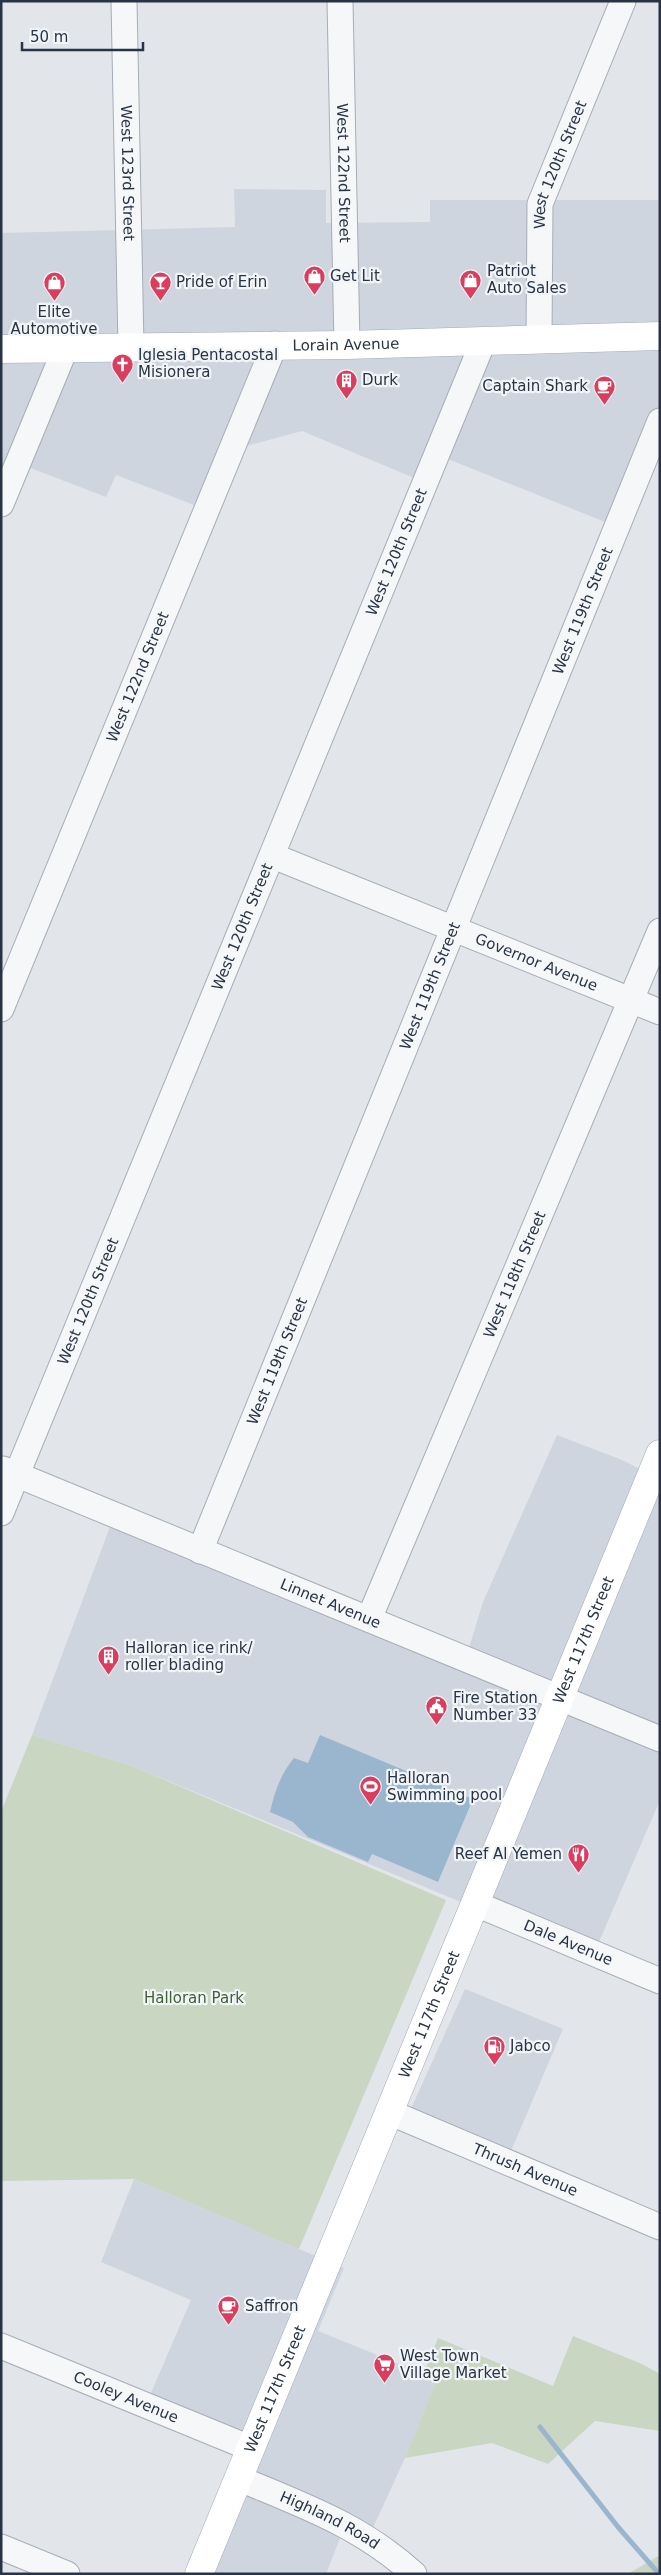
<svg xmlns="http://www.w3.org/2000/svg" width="661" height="2575" viewBox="0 0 661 2575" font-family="'DejaVu Sans',sans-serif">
<rect width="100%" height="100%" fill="#e2e6eb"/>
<g fill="#cfd5de">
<polygon points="234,189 326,190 326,223 430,222 430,200 660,200 660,431 620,528 443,457 431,485 302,431 235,449 210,511 116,475 106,497 28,467 1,483 1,233 235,227"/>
<polygon points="557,1435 622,1460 660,1479 660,1800 599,1942 468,1887 461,1902 132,1766 32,1735 117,1508 468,1651 483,1602"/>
<polygon points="465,1989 563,2029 502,2172 401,2131"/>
<polygon points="134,2179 344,2268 318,2331 437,2379 405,2458 372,2530 348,2518 326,2574 191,2574 244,2441 147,2402 191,2300 101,2262"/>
</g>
<g fill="#c8d6c2">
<polygon points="32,1735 132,1766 446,1900 299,2249 134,2179 1,2181 1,1812"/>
<polygon points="573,2336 642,2364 660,2374 660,2431 595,2421 548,2464 492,2443 405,2458 437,2379 424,2373 438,2338 553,2386"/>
<polygon points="660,2555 660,2574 628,2574"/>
</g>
<path fill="#9ab6ce" d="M320,1735L473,1799L438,1882L372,1854L368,1862L308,1837L293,1822L270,1812C275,1791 280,1775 294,1758L308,1763Z"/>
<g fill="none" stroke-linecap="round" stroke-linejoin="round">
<polyline stroke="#9ab6ce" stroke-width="5" points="540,2427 618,2527 659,2574"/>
<defs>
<g id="minor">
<path id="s1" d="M124,1L131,346"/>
<path id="s2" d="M340,1L347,345"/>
<path id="s3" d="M539,339L540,204L623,1"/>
<polyline points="1,504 66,347"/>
<path id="s4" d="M273,856L660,1012"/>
<path id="s5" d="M1,1009L275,344"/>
<path id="s6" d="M3,1469L660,1739"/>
<path id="s7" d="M1,1513L483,342"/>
<path id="s8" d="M200,1551L660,421"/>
<path id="s9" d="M369,1619L660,931"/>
<path id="s10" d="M476,1904L660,1981"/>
<path id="s11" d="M389,2112L660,2227"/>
<path id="s12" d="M1,2346L250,2448"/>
<path id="s13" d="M238,2478C304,2506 360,2525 414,2574"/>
<polyline points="1,2547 67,2574"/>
</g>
<g id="major">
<path id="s14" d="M1,349L347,345L660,336"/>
<path id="s15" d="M199,2574L660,1454"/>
</g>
</defs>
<use href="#minor" stroke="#a6adb6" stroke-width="27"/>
<use href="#major" stroke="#a0abb8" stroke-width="29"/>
<use href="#minor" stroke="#f5f7f9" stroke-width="25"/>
<use href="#major" stroke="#fff" stroke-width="28"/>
</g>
<defs>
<symbol id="shop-pin" viewBox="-11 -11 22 30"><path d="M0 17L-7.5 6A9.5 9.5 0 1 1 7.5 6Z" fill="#da3d5e" stroke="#f2f5f8"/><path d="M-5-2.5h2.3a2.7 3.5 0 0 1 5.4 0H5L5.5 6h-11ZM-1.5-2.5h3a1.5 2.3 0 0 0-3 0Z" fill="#fff"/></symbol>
<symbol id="bar-pin" viewBox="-11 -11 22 30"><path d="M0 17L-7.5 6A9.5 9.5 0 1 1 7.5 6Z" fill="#da3d5e" stroke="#f2f5f8"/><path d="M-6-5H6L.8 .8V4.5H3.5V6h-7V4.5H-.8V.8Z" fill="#fff"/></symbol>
<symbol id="church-pin" viewBox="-11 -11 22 30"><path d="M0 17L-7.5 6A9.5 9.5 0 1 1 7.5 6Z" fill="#da3d5e" stroke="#f2f5f8"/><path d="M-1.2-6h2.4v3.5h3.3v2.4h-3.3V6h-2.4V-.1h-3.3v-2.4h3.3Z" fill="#fff"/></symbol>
<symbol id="building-pin" viewBox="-11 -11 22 30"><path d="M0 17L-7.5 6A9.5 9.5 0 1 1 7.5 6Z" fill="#da3d5e" stroke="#f2f5f8"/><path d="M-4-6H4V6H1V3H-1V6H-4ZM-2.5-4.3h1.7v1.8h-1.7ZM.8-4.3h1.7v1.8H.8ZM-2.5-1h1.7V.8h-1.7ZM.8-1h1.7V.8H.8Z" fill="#fff"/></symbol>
<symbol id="cafe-pin" viewBox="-11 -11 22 30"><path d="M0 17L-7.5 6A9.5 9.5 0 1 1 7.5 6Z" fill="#da3d5e" stroke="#f2f5f8"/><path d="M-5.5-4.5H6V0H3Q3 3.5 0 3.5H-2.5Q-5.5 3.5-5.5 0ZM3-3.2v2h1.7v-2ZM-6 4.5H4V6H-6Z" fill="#fff"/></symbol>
<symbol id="civic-pin" viewBox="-11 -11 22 30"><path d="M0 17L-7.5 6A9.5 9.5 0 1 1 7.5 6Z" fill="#da3d5e" stroke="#f2f5f8"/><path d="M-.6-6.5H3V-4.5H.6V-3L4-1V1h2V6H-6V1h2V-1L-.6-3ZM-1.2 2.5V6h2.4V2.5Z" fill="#fff"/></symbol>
<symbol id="stadium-pin" viewBox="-11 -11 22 30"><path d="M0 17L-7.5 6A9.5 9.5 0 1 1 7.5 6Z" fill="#da3d5e" stroke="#f2f5f8"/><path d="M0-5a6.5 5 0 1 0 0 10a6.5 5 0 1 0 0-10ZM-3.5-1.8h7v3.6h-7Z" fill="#fff"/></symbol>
<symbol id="restaurant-pin" viewBox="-11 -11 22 30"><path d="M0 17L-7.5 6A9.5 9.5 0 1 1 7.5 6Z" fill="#da3d5e" stroke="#f2f5f8"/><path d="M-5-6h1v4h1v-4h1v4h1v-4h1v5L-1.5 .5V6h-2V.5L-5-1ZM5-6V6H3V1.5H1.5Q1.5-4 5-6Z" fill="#fff"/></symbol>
<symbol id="fuel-pin" viewBox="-11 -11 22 30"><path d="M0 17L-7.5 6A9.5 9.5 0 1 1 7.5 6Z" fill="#da3d5e" stroke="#f2f5f8"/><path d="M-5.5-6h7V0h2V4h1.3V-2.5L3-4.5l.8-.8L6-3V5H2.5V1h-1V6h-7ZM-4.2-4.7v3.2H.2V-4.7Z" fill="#fff"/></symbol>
<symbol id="supermarket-pin" viewBox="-11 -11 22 30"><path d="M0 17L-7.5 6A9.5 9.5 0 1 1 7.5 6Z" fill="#da3d5e" stroke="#f2f5f8"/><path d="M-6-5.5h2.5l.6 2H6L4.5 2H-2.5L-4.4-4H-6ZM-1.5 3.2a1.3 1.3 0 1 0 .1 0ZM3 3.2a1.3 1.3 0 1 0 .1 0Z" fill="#fff"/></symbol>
</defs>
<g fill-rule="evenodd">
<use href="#shop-pin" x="302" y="264" width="25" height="34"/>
<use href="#shop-pin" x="458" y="268" width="25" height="34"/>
<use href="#bar-pin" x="148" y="270" width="25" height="34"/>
<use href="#shop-pin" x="42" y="270" width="25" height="34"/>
<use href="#church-pin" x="110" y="352" width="25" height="34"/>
<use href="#building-pin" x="334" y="368" width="25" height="34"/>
<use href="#cafe-pin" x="592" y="374" width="25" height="34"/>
<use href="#building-pin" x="96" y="1644" width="25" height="34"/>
<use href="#civic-pin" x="424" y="1694" width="25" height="34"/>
<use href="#stadium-pin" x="358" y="1774" width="25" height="34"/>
<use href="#restaurant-pin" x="566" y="1842" width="25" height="34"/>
<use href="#fuel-pin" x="482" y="2034" width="25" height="34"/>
<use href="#cafe-pin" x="216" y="2294" width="25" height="34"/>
<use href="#supermarket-pin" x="372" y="2352" width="25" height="34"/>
</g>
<g text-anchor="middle" stroke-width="4.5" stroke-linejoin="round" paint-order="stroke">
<g font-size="15" fill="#283445" stroke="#f2f5f8">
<text dy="5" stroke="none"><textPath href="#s3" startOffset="178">West 120th Street</textPath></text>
<text dy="5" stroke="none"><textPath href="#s1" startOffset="172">West 123rd Street</textPath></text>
<text dy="5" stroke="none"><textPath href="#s2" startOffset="172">West 122nd Street</textPath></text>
<text dy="5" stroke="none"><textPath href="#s14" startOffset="345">Lorain Avenue</textPath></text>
<text dy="5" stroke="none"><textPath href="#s7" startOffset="1039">West 120th Street</textPath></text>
<text dy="5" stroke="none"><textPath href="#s8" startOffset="1015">West 119th Street</textPath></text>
<text dy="5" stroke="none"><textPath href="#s5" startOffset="359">West 122nd Street</textPath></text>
<text dy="5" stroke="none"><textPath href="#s7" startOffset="634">West 120th Street</textPath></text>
<text dy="5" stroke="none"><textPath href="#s4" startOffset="284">Governor Avenue</textPath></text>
<text dy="5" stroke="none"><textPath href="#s8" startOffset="610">West 119th Street</textPath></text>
<text dy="5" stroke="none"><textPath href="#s9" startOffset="374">West 118th Street</textPath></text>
<text dy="5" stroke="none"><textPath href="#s7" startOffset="229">West 120th Street</textPath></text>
<text dy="5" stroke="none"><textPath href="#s8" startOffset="205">West 119th Street</textPath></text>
<text dy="5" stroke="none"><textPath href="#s6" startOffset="354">Linnet Avenue</textPath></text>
<text dy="5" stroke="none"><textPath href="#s15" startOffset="1010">West 117th Street</textPath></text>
<text dy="5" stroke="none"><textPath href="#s10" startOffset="100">Dale Avenue</textPath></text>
<text dy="5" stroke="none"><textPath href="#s15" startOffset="605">West 117th Street</textPath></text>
<text dy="5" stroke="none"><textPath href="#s11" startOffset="148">Thrush Avenue</textPath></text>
<text dy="5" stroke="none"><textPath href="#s15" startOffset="200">West 117th Street</textPath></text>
<text dy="5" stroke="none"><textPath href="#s12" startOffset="135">Cooley Avenue</textPath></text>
<text dy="5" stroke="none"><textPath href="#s13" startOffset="101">Highland Road</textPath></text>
</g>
<g font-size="15" fill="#283445" stroke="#f2f5f8" text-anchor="start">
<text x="487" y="276">Patriot<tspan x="487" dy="17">Auto Sales</tspan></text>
<text x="330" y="281">Get Lit</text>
<text x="176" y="287">Pride of Erin</text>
<text x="54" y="317" text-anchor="middle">Elite<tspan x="54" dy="17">Automotive</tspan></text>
<text x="138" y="360">Iglesia Pentacostal<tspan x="138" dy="17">Misionera</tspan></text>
<text x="362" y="385">Durk</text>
<text x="588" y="391" text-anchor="end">Captain Shark</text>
<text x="125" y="1653">Halloran ice rink/<tspan x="125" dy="17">roller blading</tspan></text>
<text x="453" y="1703">Fire Station<tspan x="453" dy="17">Number 33</tspan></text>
<text x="387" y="1783">Halloran<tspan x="387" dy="17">Swimming pool</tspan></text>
<text x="562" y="1859" text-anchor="end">Reef Al Yemen</text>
<text x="510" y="2051">Jabco</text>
<text x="245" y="2311">Saffron</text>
<text x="400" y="2361">West Town<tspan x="400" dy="17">Village Market</tspan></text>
</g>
<g font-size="15" fill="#3f6234" stroke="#f2f5f8">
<text x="194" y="2003">Halloran Park</text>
</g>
</g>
<rect width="661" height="2575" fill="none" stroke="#283445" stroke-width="5"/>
<path d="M22 42v8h121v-8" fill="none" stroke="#283445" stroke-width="2.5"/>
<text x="30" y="42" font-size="15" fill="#283445" stroke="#f2f5f8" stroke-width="4" paint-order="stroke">50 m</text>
</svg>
